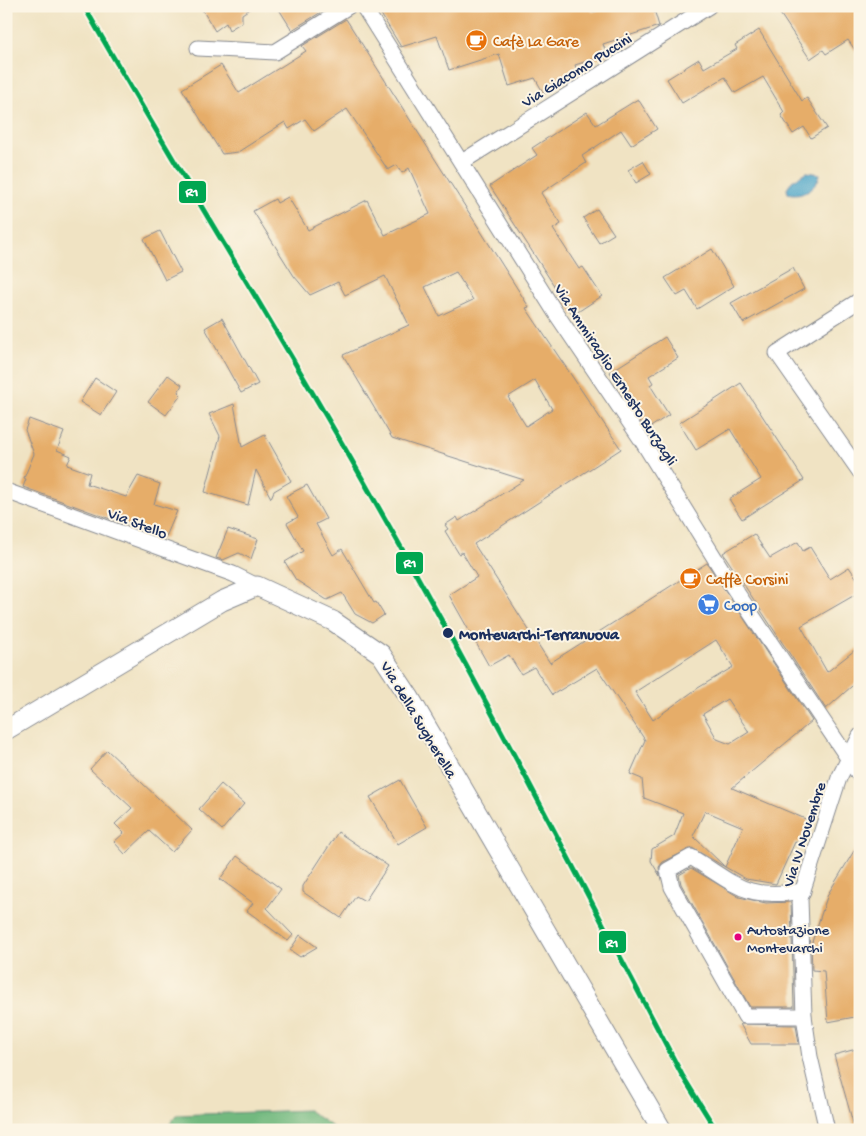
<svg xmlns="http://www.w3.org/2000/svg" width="866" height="1136" viewBox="0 0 866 1136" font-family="'Gochi Hand',sans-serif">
<rect width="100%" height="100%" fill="#fcf5e5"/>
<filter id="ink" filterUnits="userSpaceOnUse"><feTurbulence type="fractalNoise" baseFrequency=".02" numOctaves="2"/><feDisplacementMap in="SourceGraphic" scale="10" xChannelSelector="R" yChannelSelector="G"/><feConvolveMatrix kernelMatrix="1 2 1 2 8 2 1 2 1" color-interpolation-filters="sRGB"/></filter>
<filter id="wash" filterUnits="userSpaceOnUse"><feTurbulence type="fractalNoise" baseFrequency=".0096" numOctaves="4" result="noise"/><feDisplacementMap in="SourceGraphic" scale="20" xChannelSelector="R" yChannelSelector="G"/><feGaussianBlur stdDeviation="1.12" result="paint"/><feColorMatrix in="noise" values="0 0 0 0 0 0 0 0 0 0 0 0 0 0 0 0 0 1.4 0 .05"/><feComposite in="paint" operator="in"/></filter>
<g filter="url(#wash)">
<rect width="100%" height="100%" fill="#f0e3c3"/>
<polygon fill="#72b97f" stroke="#46746e" points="308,1110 337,1130 166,1130 176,1115"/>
<path fill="#4ca5c9" stroke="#346a94" d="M807,172L820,174C818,188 801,197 788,193L787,189L792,181Z"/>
<g id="blocks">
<g fill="#e6ad69" fill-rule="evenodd">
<polygon points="200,6 254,6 242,14 242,22 229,30 226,23 215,31"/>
<polygon points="277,6 331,6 292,30"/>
<polygon points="376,6 592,6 592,12 612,6 653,6 659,26 603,44 607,55 575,65 578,73 544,94 535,78 509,86 499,54 449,70 437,36 401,47"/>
<polygon points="775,6 860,6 860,57 848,40 826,54 823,50 810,59"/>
<path d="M346,19L529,307L526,308L621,449L474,544L550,663L707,563L812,721L732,788L808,820L799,843L795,842L776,884L746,879L692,848L663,862L659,867L660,876L651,861L652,849L674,836L683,813L644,798L642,779L630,774L645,740L597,668L552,695L534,667L521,674L509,655L489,666L449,595L477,577L462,552L459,554L445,531L448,529L445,525L457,517L459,521L524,480L392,438L343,355L409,325L385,276L345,295L338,282L310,295L294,276L253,211L275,199L277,203L288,197L308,230L367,200L385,235L430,214L409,168L402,173L397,165L388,170L347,109L314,131L305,119L289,129L285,122L238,152L222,154L182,89L221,65L239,93L306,51L302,46ZM456,272L473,300L439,316L425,287ZM535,380L552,409L526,426L508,397ZM716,640L733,667L698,688L653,720L635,692ZM727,699L749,732L730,744L717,739L703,714ZM705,811L743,827L725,867L693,836Z"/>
<polygon points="759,30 802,101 807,98 827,128 811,138 804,127 793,134 781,115 784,112 763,77 735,93 725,77 682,103 667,79 699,59 704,68 737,49 735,45"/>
<polygon points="638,99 657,129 631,145 621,130 582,156 586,163 541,193 561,224 553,229 579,269 583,267 602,296 573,315 490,186 537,155 532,148 587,112 596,125"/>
<polygon points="643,161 651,174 636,183 628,170"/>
<polygon points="597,209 614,234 599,243 583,218"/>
<polygon points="160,231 181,272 165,280 144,239"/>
<polygon points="712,249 734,286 697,309 686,291 677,296 665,278"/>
<polygon points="793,268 804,289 743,323 731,303"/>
<polygon points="222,318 258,384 241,393 205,328"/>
<polygon points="665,337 678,358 649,376 653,383 650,385 669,415 646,430 610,372"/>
<polygon points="168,375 182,385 178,392 181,395 166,415 148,402"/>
<polygon points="95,378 116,392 101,415 80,402"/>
<polygon points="741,383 804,480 742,519 729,499 761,479 730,429 696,450 679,423"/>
<polygon points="234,404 242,447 265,435 291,481 274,491 271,498 256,470 248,505 205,492 220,436 209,414"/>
<polygon points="29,419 64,432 57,450 71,456 67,465 90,473 87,484 126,497 138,476 160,484 154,504 177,511 165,539 23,487 26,479 24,478 34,454 25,430"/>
<polygon points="307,485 326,519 316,524 333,555 342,549 374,603 376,602 384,615 372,623 355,614 342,593 327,600 296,580 285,562 303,551 287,523 298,517 286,496"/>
<polygon points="228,529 258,539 251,559 239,553 223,560 216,558"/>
<polygon points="754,534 770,558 798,542 803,551 810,547 830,579 849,567 860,583 860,592 801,626 827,672 860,646 860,679 826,709 723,553"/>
<polygon points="107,750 192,830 172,852 149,831 125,854 114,842 124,833 115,824 132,808 90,769"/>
<polygon points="400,780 427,827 398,844 370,797"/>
<polygon points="221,784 244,804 222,830 199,809"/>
<polygon points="338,832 388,866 365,901 356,896 341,918 303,892 303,886"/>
<polygon points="860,841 860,1016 828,1022 824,971 812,970 811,945 828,894"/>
<polygon points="237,856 281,889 267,908 293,935 288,941 247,911 253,903 220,879"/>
<polygon points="691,868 739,897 766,903 791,902 794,1007 750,1007 681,884 679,875"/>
<polygon points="300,935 317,947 300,957 290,950"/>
<polygon points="740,1024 796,1025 799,1044 751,1044"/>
<polygon points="860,1048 860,1130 855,1130 834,1055"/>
</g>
</g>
</g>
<g filter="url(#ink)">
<use href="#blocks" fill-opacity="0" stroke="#868990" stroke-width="1"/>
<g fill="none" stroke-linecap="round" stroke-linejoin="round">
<defs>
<g id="minor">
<polyline points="363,6 555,312 641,439 727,578 860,776"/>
<polyline points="198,48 275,52 349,6"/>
<polyline points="462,162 709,6"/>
<polyline points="860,300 777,353 860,472"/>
<polyline points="6,491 233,574 257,586"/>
<path d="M803,891C744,900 737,885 691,857L668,870L672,887L745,1016H804"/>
<polyline points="827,1130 810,1057 804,1016 800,899 839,778 860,736"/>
</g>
<polyline id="tertiary" points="6,730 222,601 257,586 333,621 381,654 410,698 662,1130"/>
</defs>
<use href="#minor" stroke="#868990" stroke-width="17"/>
<use href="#tertiary" stroke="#868990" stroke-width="21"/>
<use href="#minor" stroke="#fff" stroke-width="15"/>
<use href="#tertiary" stroke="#fff" stroke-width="19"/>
<defs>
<path id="rail-1" d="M84,6C176,169 276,326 368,489C478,681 579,879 682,1075L716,1130"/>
</defs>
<use href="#rail-1" stroke="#fcf5e5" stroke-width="9"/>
<use href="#rail-1" stroke="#00a651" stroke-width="5"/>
</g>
</g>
<defs>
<symbol id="cafe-disc" viewBox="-11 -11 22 22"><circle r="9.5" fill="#e8710a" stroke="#fcf5e5"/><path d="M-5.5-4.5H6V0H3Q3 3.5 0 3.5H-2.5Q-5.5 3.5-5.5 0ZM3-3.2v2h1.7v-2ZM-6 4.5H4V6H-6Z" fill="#fff"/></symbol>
<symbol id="supermarket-disc" viewBox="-11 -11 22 22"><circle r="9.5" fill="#3f7fe0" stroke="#fcf5e5"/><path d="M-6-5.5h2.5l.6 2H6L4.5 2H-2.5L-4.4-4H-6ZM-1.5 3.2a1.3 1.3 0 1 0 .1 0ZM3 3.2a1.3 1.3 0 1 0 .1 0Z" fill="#fff"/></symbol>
</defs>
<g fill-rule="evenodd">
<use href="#cafe-disc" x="464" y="28" width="25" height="25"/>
<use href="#cafe-disc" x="678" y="566" width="25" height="25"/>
<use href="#supermarket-disc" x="696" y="592" width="25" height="25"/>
</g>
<circle fill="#1b2f5e" stroke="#fcf5e5" stroke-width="2" cx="448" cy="633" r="6"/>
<circle fill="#e5007d" stroke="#fcf5e5" stroke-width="2" cx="738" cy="937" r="4.5"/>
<g text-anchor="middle" stroke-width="4" stroke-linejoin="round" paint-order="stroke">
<g font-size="15" fill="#1b2f5e" stroke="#fcf5e5" text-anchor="start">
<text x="747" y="934">Autostazione<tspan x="747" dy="18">Montevarchi</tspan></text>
</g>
<g font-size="16" fill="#c56008" stroke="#fcf5e5" text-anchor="start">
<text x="493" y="46">Cafè La Gare</text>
<text x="706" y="584">Caffè Corsini</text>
</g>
<g font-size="16" fill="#1b2f5e" stroke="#fcf5e5">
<text transform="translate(576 69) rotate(-32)" y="6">Via Giacomo Puccini</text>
<text transform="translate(617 374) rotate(57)" y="6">Via Ammiraglio Ernesto Burzagli</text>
<text transform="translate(138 522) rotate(21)" y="6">Via Stello</text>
<text transform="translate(420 719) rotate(59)" y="6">Via della Sugherella</text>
<text transform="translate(803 834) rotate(-72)" y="6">Via IV Novembre</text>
</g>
<g font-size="16" fill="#366cbe" stroke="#fcf5e5" text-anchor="start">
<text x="724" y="610">Coop</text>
</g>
<g font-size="16" font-weight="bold" fill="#1b2f5e" stroke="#fcf5e5" text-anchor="start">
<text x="459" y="639">Montevarchi-Terranuova</text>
</g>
</g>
<g stroke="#fcf5e5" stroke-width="2">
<rect x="178" y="180" width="29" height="24" rx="5" fill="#00a651"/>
<rect x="395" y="551" width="29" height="24" rx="5" fill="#00a651"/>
<rect x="598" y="930" width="29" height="24" rx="5" fill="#00a651"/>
</g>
<g font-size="14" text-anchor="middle" font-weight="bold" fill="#fff">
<text x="192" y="196">R1</text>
<text x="410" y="567">R1</text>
<text x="612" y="947">R1</text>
</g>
<rect width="866" height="1136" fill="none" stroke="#fcf5e5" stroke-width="25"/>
</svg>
